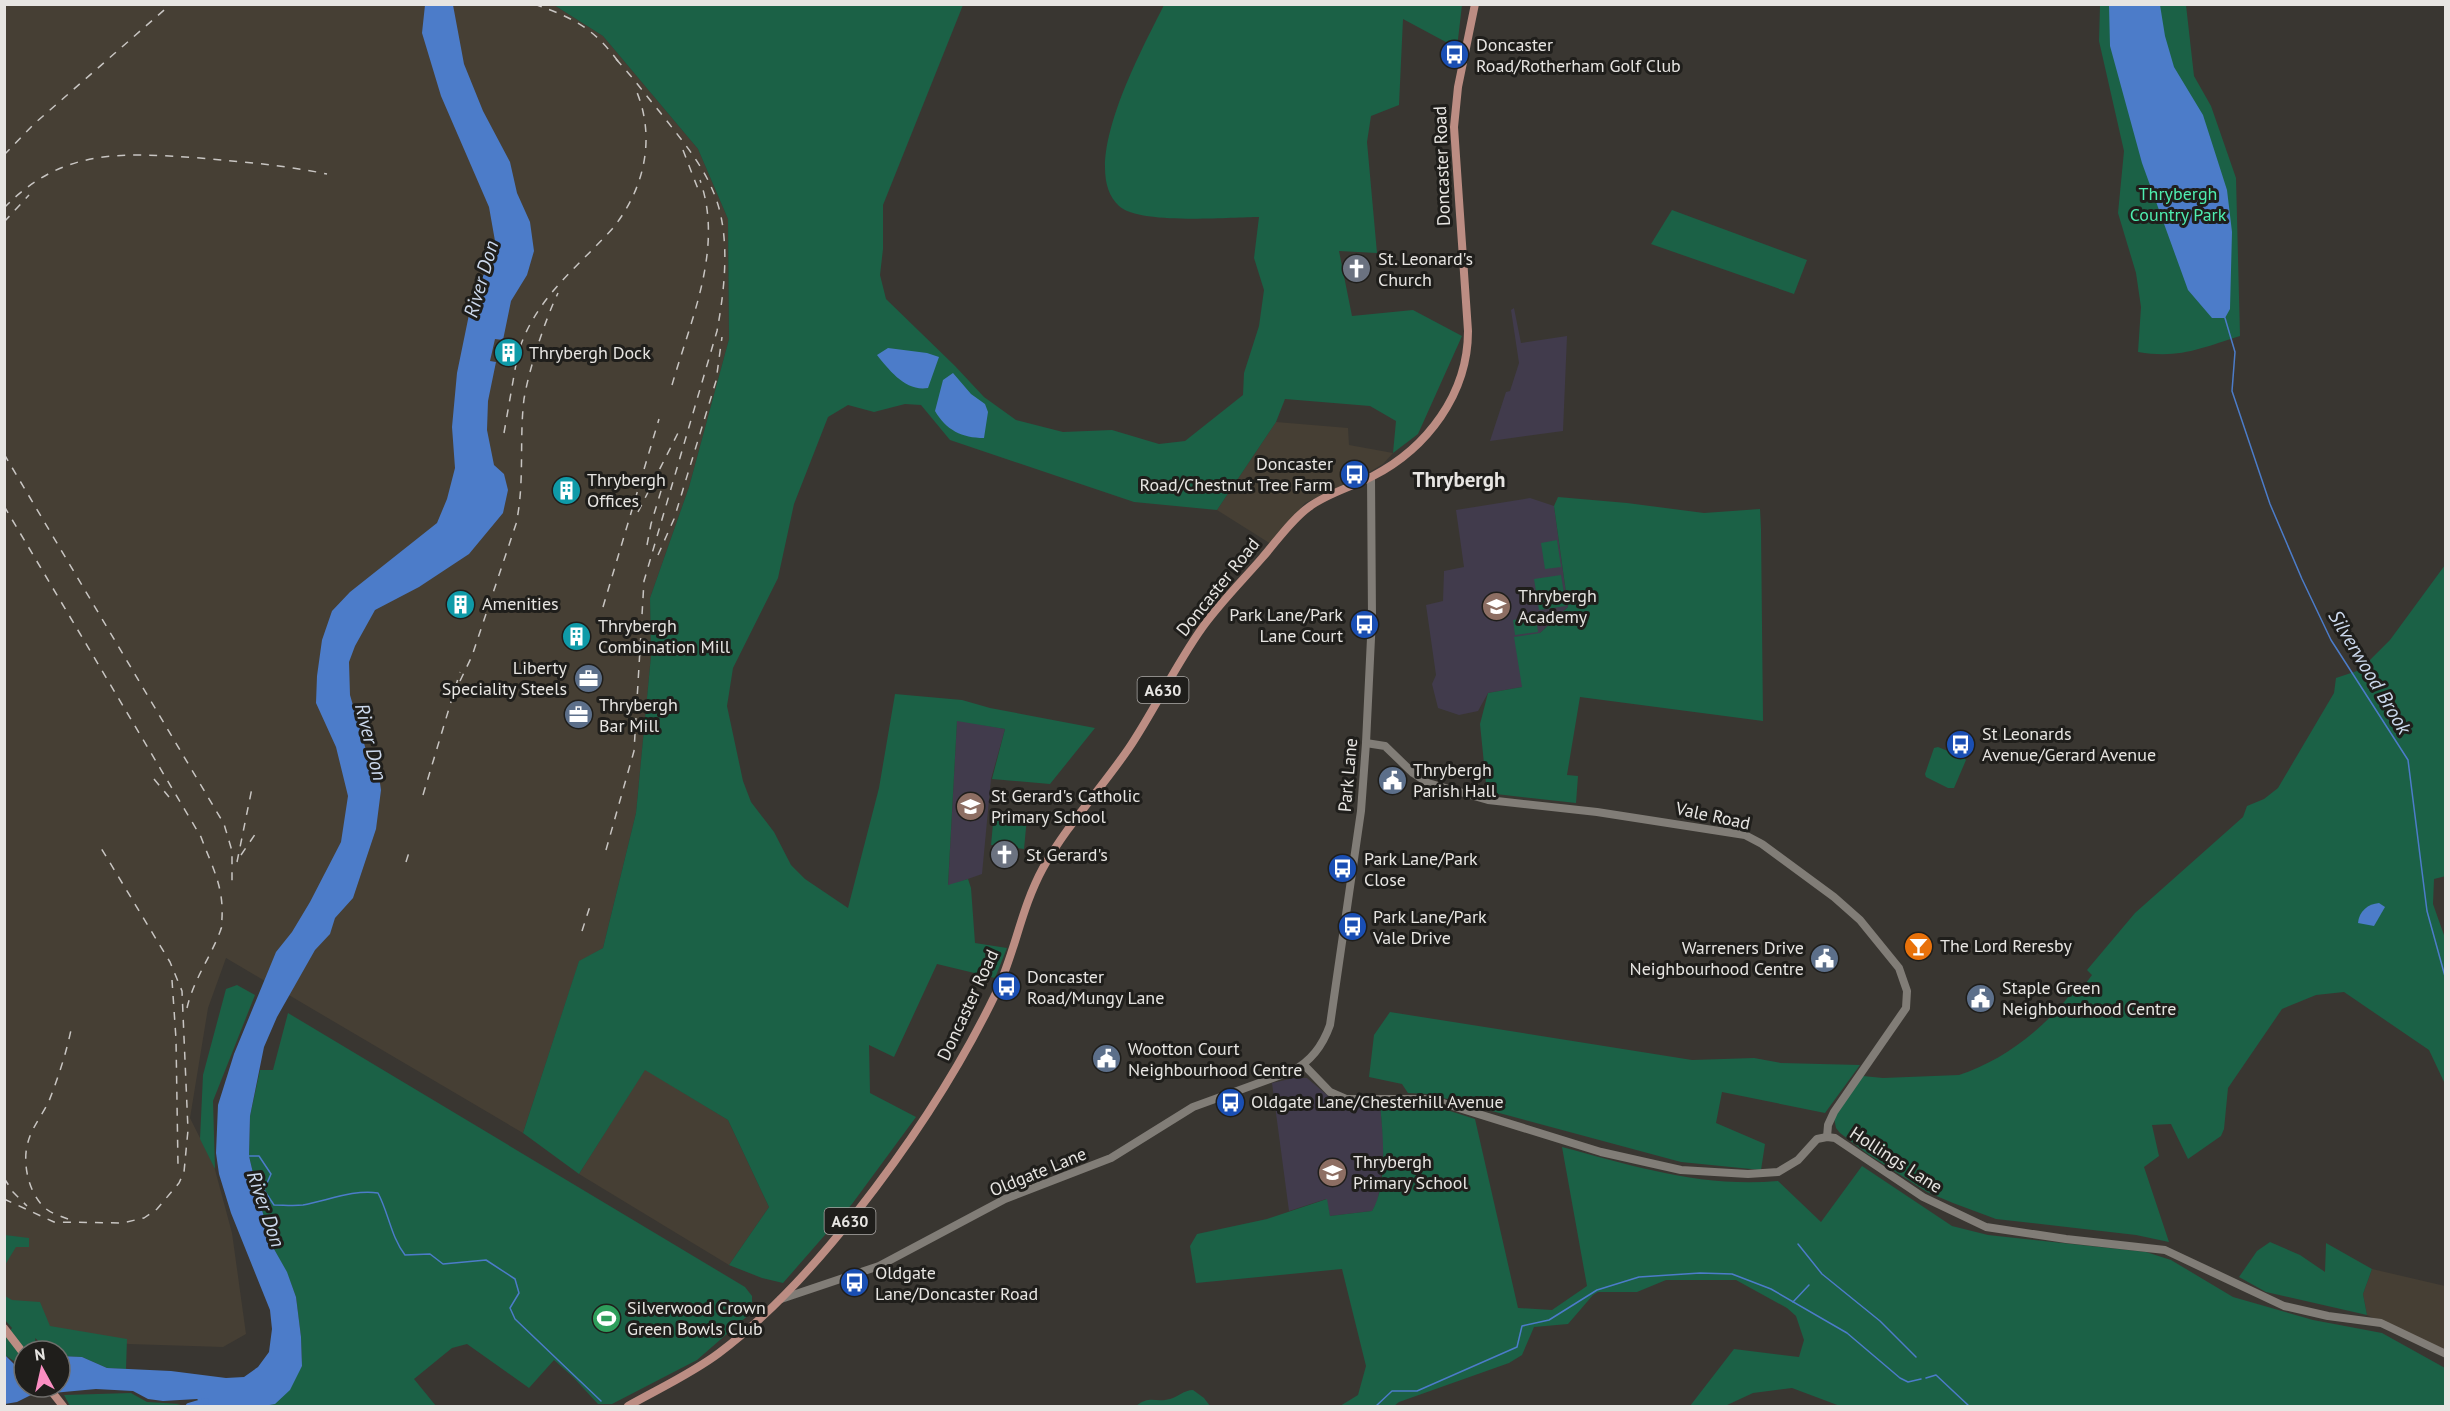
<svg xmlns="http://www.w3.org/2000/svg" width="2450" height="1411" viewBox="0 0 2450 1411" font-family="'PT Sans',sans-serif">
<rect width="100%" height="100%" fill="#393631"/>
<g fill="#463f34">
<polygon points="5,5 554,5 603,36 698,149 728,219 729,339 689,487 650,598 651,656 636,813 603,948 579,962 523,1133 226,958 208,1008 190,1118 214,1166 232,1233 246,1334 223,1347 129,1344 55,1336 5,1313"/>
<polygon points="1276,422 1348,428 1349,445 1393,453 1383,464 1364,475 1305,503 1271,544 1217,510"/>
<polygon points="645,1069 728,1120 769,1207 729,1265 579,1174"/>
<polygon points="2372,1269 2445,1286 2445,1351 2367,1315 2363,1294"/>
</g>
<g fill="#413b4c">
<polygon points="1514,308 1521,343 1567,336 1563,431 1490,441 1506,392 1510,391 1519,363 1511,310"/>
<polygon points="1530,498 1554,506 1568,607 1540,633 1522,687 1488,693 1478,711 1459,715 1438,708 1432,684 1436,675 1426,605 1443,601 1444,571 1464,567 1456,510"/>
<polygon points="957,720 1005,729 991,779 982,874 948,886"/>
<polygon points="1294,1078 1307,1078 1340,1106 1380,1104 1384,1145 1378,1201 1372,1211 1330,1216 1326,1199 1289,1211 1272,1083"/>
</g>
<g fill="#1b6146">
<path d="M554,5H963L883,205V249L880,275L886,299L955,366L984,397L1016,420L1063,432L1112,430L1159,444L1185,441L1243,395L1244,373L1259,326L1264,290L1254,258L1259,217C1230,217 1139,225 1119,206C1076,167 1144,46 1164,5H1462L1457,48L1403,19L1399,105L1371,116L1367,142L1377,253L1339,251L1352,316L1413,310L1462,336L1418,434L1393,453L1396,421L1370,406L1285,399L1276,422L1217,510L1134,502L950,440L921,405L905,404L874,412L848,405L828,417L794,504L778,578L733,668L727,706L743,781L751,802L774,832L791,865L805,879L848,908L879,788L895,694L962,700L990,708L1095,728L1050,784L992,779L1005,729L957,721L948,885L968,879L971,888L975,943L1007,948L995,978L937,964L894,1057L869,1045L870,1093L916,1117L852,1204L783,1283L762,1278L729,1265L769,1207L728,1120L645,1070L579,1174L523,1133L579,961L603,948L636,813L651,656L650,598L689,487L729,339L728,219L698,149L603,36Z"/>
<path d="M2100,5H2186L2194,76L2211,106L2236,178L2240,336C2201,348 2180,359 2138,352L2141,307L2136,273L2118,213L2124,151L2099,41Z"/>
<polygon points="1672,210 1807,260 1794,294 1651,244"/>
<polygon points="1558,497 1627,503 1704,513 1760,509 1761,529 1763,721 1580,697 1567,775 1578,776 1576,803 1487,793 1480,724 1488,693 1522,687 1514,637 1540,633 1568,607 1554,506"/>
<polygon points="1557,540 1561,567 1545,569 1541,543"/>
<path d="M2445,565L2446,876L2434,879L2433,904L2445,938V1084L2429,1050L2344,992L2316,995L2282,1009L2228,1088L2224,1129L2221,1136L2188,1159L2171,1124L2152,1125L2159,1156L2144,1167L2169,1242L2136,1235L1996,1219L1953,1203L1927,1192L1869,1155L1840,1133L1836,1128L1834,1118L1863,1076L1883,1078L1959,1075C2006,1060 2050,1024 2078,984L2083,987L2092,975L2087,970L2135,913L2243,817L2247,806L2264,799L2278,788L2334,693L2336,678L2360,670L2390,640Z"/>
<polygon points="1561,575 1566,606 1539,610 1534,579"/>
<polygon points="1536,617 1538,632 1515,635 1513,620"/>
<polygon points="1938,747 1963,757 1966,760 1954,788 1948,788 1926,777 1925,774 1934,748"/>
<polygon points="994,813 1027,817 1024,849 991,845"/>
<polygon points="237,985 255,995 213,1101 215,1169 200,1139 203,1075 226,989"/>
<polygon points="1390,1012 1692,1060 1754,1058 1781,1063 1860,1065 1825,1113 1722,1092 1716,1123 1765,1144 1761,1170 1681,1162 1429,1094 1408,1093 1402,1084 1369,1077 1374,1035"/>
<polygon points="288,1013 745,1287 752,1296 752,1312 697,1360 612,1404 598,1404 573,1377 554,1360 529,1388 467,1344 452,1348 414,1379 436,1406 264,1406 275,1403 302,1366 301,1337 296,1297 287,1273 274,1249 261,1207 249,1156 250,1116 260,1070 273,1070"/>
<path d="M1380,1104L1431,1105L1475,1119L1518,1308L1552,1310L1587,1286L1562,1147C1633,1166 1703,1188 1778,1181L1821,1222L1862,1166L1952,1226L1988,1235L2146,1252L2171,1260L2233,1297L2313,1320L2382,1333L2445,1368V1406H1840L1792,1388L1753,1393L1725,1406H1690L1734,1349L1799,1357L1804,1340L1796,1316L1787,1308L1736,1280H1666L1637,1292H1598L1593,1295L1568,1324L1534,1327L1522,1355L1509,1363L1399,1402L1394,1406H1340L1358,1395L1366,1366L1342,1269L1196,1283L1190,1246L1197,1234L1267,1219L1327,1199L1330,1216L1372,1211C1388,1185 1383,1135 1380,1104Z"/>
<polygon points="5,1235 29,1238 29,1247 16,1247 5,1265"/>
<polygon points="2270,1242 2300,1255 2325,1272 2326,1243 2372,1269 2363,1294 2367,1315 2266,1292 2239,1277 2257,1251"/>
<polygon points="5,1296 12,1300 40,1302 50,1326 127,1339 126,1369 107,1368 82,1357 60,1356 60,1351 51,1351 35,1338 37,1351 24,1351 24,1358 14,1361 5,1355 5,1339 12,1328 5,1320"/>
<path d="M1193,1390L1204,1398L1210,1406H1136C1150,1395 1155,1403 1170,1399C1178,1397 1184,1390 1193,1390Z"/>
<polygon points="131,1393 147,1402 181,1404 172,1406 70,1406 64,1395"/>
</g>
<g fill="#4c7cc9">
<polygon points="425,5 453,5 464,64 483,111 510,162 517,193 530,222 534,251 527,275 511,301 503,340 495,339 490,361 496,362 488,401 487,430 494,465 504,474 508,490 503,513 469,554 419,587 375,610 355,646 349,662 350,695 368,757 379,776 381,790 376,829 353,898 335,918 330,934 315,950 277,1017 264,1047 250,1116 249,1156 261,1207 274,1249 287,1272 296,1297 301,1337 302,1366 290,1390 275,1404 264,1406 204,1405 197,1399 163,1401 148,1399 133,1391 96,1389 31,1395 17,1402 5,1404 5,1355 14,1364 24,1362 24,1387 60,1387 60,1356 82,1357 107,1368 171,1371 226,1378 244,1377 258,1367 269,1352 272,1329 270,1310 231,1213 219,1174 216,1153 218,1105 234,1054 276,952 292,932 310,902 341,842 348,796 336,747 316,703 317,676 322,640 332,611 350,592 437,523 447,499 455,468 452,427 457,373 472,300 480,281 492,261 495,241 489,207 441,96 422,33"/>
<polygon points="2109,5 2160,5 2165,36 2174,67 2203,115 2227,190 2232,232 2230,309 2225,318 2212,318 2188,290 2142,163 2110,46"/>
<path d="M888,348L927,353L939,357L928,388C906,392 889,370 877,355Z"/>
<path d="M953,373L971,394L985,404L988,412L984,438C962,438 946,430 935,411L943,380Z"/>
<path d="M2379,903L2385,907L2374,926L2358,923C2359,911 2368,904 2379,903Z"/>
</g>
<g fill="none" stroke-linecap="round" stroke-linejoin="round">
<g stroke="#4c7cc9" stroke-width="1.5">
<polyline points="2225,318 2235,352 2232,391 2270,504 2302,579 2331,640 2408,760 2427,911 2446,980"/>
<path d="M249,1156H259L271,1174L264,1190L274,1205C283,1205 293,1206 303,1205C326,1201 354,1189 378,1193C389,1214 391,1237 405,1255L430,1254L443,1264L486,1260L515,1279L519,1293L510,1308L515,1319L601,1401"/>
<polyline points="1798,1244 1822,1274 1880,1321 1916,1357"/>
<polyline points="1793,1302 1809,1285"/>
<polyline points="1926,1378 1936,1375 1969,1406"/>
<polyline points="1376,1406 1392,1391 1417,1391 1517,1347 1522,1326 1549,1320 1597,1290 1639,1277 1700,1273 1732,1274 1771,1289 1847,1333 1900,1378 1908,1382 1921,1379"/>
</g>
<polyline stroke="#4c7cc9" stroke-width="6" points="189,1406 206,1401"/>
<g stroke="#817d77" stroke-width="8">
<polyline points="1366,743 1385,746 1413,773 1428,783 1488,800 1597,812 1745,835 1762,844 1834,897 1860,920 1899,968 1907,991 1906,1008 1834,1112 1828,1125 1827,1137"/>
<polyline points="1304,1065 1330,1092 1346,1099 1430,1099 1601,1152 1681,1170 1748,1174 1778,1172 1798,1160 1817,1139 1827,1137 1835,1138 1923,1197 1986,1227 2066,1239 2165,1250 2284,1306 2328,1316 2381,1323 2446,1354"/>
<path d="M781,1299L879,1266L1005,1199L1111,1158L1193,1107L1292,1071C1312,1061 1323,1045 1330,1025L1361,811L1366,743L1372,617L1371,477"/>
</g>
<g stroke="#bc8d83" stroke-width="8">
<polyline points="4,1328 24,1354"/>
<polyline points="48,1387 63,1406"/>
<path d="M628,1406C658,1389 691,1374 719,1353C771,1314 816,1264 856,1213C911,1143 957,1074 996,993C1015,953 1021,908 1043,868C1067,825 1101,789 1129,748C1155,709 1175,666 1202,628C1220,603 1242,581 1262,558C1277,541 1291,520 1309,507C1328,493 1352,487 1373,476C1427,448 1468,394 1468,331L1454,127L1458,87L1475,4"/>
</g>
<g stroke="#c8c5c2" stroke-width="1.5" stroke-dasharray="8 8" stroke-linecap="butt">
<path d="M534,4C574,18 595,29 620,64"/>
<polyline points="683,150 698,189"/>
<polyline points="4,155 34,124 171,4"/>
<path d="M4,208C63,147 123,153 200,158C244,162 283,165 327,174"/>
<polyline points="4,222 29,195"/>
<path d="M520,347C538,296 578,267 613,228C645,188 656,137 636,90"/>
<path d="M672,385C691,319 724,248 700,180"/>
<polyline points="504,433 516,364"/>
<polyline points="4,454 224,824 232,851 232,885"/>
<path d="M4,506L201,837C214,872 226,890 221,929"/>
<polyline points="638,512 680,429"/>
<polyline points="647,545 651,524 664,481"/>
<polyline points="658,555 674,519 716,381 722,337"/>
<polyline points="603,607 659,419"/>
<path d="M460,681L472,656L516,524C525,483 519,440 524,399C529,369 545,320 558,293"/>
<polyline points="154,779 169,797"/>
<polyline points="423,795 460,672"/>
<path d="M606,850L634,751L644,581L717,331C724,293 729,250 720,212C710,172 684,143 659,111C644,93 631,75 615,58"/>
<polyline points="241,855 256,833"/>
<polyline points="237,862 252,788"/>
<polyline points="406,862 410,849"/>
<polyline points="582,931 591,903"/>
<polyline points="172,980 176,1039 178,1166"/>
<path d="M187,1008C194,977 214,953 223,923"/>
<polyline points="4,1178 13,1192 27,1206"/>
<polyline points="4,1199 54,1222 122,1223 144,1218 157,1209 179,1183 184,1172 188,1130 182,991 170,962 98,843"/>
<path d="M68,1219C60,1216 50,1213 44,1207C28,1192 22,1162 28,1142C32,1127 43,1114 49,1101C58,1078 66,1054 71,1030"/>
</g>
</g>
<defs>
<symbol id="bus-disc" viewBox="-11 -11 22 22"><circle r="9.5" fill="#1a4fb4" stroke="#1f1e1b"/><path d="M-5-6H5V4H4V6H2V4H-2V6H-4V4H-5ZM-3.5-4V0h7V-4ZM-3.5 1.2v1.5H-2V1.2ZM2 1.2v1.5H3.5V1.2Z" fill="#fff"/></symbol>
<symbol id="church-disc" viewBox="-11 -11 22 22"><circle r="9.5" fill="#6b7280" stroke="#1f1e1b"/><path d="M-1.2-6h2.4v3.5h3.3v2.4h-3.3V6h-2.4V-.1h-3.3v-2.4h3.3Z" fill="#fff"/></symbol>
<symbol id="building-disc" viewBox="-11 -11 22 22"><circle r="9.5" fill="#0f9aa8" stroke="#1f1e1b"/><path d="M-4-6H4V6H1V3H-1V6H-4ZM-2.5-4.3h1.7v1.8h-1.7ZM.8-4.3h1.7v1.8H.8ZM-2.5-1h1.7V.8h-1.7ZM.8-1h1.7V.8H.8Z" fill="#fff"/></symbol>
<symbol id="school-disc" viewBox="-11 -11 22 22"><circle r="9.5" fill="#8d6e63" stroke="#1f1e1b"/><path d="M0-5L7-2L0 1L-7-2ZM-4 1L0 2.5L4 1V4Q0 6-4 4Z" fill="#fff"/></symbol>
<symbol id="office-disc" viewBox="-11 -11 22 22"><circle r="9.5" fill="#5c6f8a" stroke="#1f1e1b"/><path d="M-6-3h4V-5.5h4V-3h4V5H-6ZM-1-4.5V-3h2v-1.5ZM-6 0V1H6V0Z" fill="#fff"/></symbol>
<symbol id="civic-disc" viewBox="-11 -11 22 22"><circle r="9.5" fill="#5c6f8a" stroke="#1f1e1b"/><path d="M-.6-6.5H3V-4.5H.6V-3L4-1V1h2V6H-6V1h2V-1L-.6-3ZM-1.2 2.5V6h2.4V2.5Z" fill="#fff"/></symbol>
<symbol id="bar-disc" viewBox="-11 -11 22 22"><circle r="9.5" fill="#e8710a" stroke="#1f1e1b"/><path d="M-6-5H6L.8 .8V4.5H3.5V6h-7V4.5H-.8V.8Z" fill="#fff"/></symbol>
<symbol id="stadium-disc" viewBox="-11 -11 22 22"><circle r="9.5" fill="#2e9e5b" stroke="#1f1e1b"/><path d="M0-5a6.5 5 0 1 0 0 10a6.5 5 0 1 0 0-10ZM-3.5-1.8h7v3.6h-7Z" fill="#fff"/></symbol>
</defs>
<g fill-rule="evenodd">
<use href="#bus-disc" x="1438" y="38" width="33" height="33"/>
<use href="#church-disc" x="1340" y="252" width="33" height="33"/>
<use href="#building-disc" x="492" y="336" width="33" height="33"/>
<use href="#bus-disc" x="1338" y="458" width="33" height="33"/>
<use href="#building-disc" x="550" y="474" width="33" height="33"/>
<use href="#building-disc" x="444" y="588" width="33" height="33"/>
<use href="#school-disc" x="1480" y="590" width="33" height="33"/>
<use href="#bus-disc" x="1348" y="608" width="33" height="33"/>
<use href="#building-disc" x="560" y="620" width="33" height="33"/>
<use href="#office-disc" x="572" y="662" width="33" height="33"/>
<use href="#office-disc" x="562" y="698" width="33" height="33"/>
<use href="#bus-disc" x="1944" y="728" width="33" height="33"/>
<use href="#civic-disc" x="1376" y="764" width="33" height="33"/>
<use href="#school-disc" x="954" y="790" width="33" height="33"/>
<use href="#church-disc" x="988" y="838" width="33" height="33"/>
<use href="#bus-disc" x="1326" y="852" width="33" height="33"/>
<use href="#bus-disc" x="1336" y="910" width="33" height="33"/>
<use href="#bar-disc" x="1902" y="930" width="33" height="33"/>
<use href="#civic-disc" x="1808" y="942" width="33" height="33"/>
<use href="#bus-disc" x="990" y="970" width="33" height="33"/>
<use href="#civic-disc" x="1964" y="982" width="33" height="33"/>
<use href="#civic-disc" x="1090" y="1042" width="33" height="33"/>
<use href="#bus-disc" x="1214" y="1086" width="33" height="33"/>
<use href="#school-disc" x="1316" y="1156" width="33" height="33"/>
<use href="#bus-disc" x="838" y="1266" width="33" height="33"/>
<use href="#stadium-disc" x="590" y="1302" width="33" height="33"/>
</g>
<g text-anchor="middle" stroke-width="6" stroke-linejoin="round" paint-order="stroke">
<g fill="#1f1e1b" stroke="#aba9a6" stroke-width="1.5">
<rect x="1137.5" y="677" width="51" height="26" rx="4.5"/>
<rect x="824.5" y="1208" width="51" height="26" rx="4.5"/>
</g>
<g font-size="16" font-weight="bold" fill="#e7e5e2">
<text x="1163" y="696">A630</text>
<text x="850" y="1227">A630</text>
</g>
<g font-size="18" fill="#e7e5e2" stroke="#1f1e1b" text-anchor="start">
<text x="1476" y="51">Doncaster<tspan x="1476" dy="21">Road/Rotherham Golf Club</tspan></text>
<text x="1378" y="265">St. Leonard's<tspan x="1378" dy="21">Church</tspan></text>
<text x="529" y="359">Thrybergh Dock</text>
<text x="1333" y="470" text-anchor="end">Doncaster<tspan x="1333" dy="21">Road/Chestnut Tree Farm</tspan></text>
<text x="587" y="486">Thrybergh<tspan x="587" dy="21">Offices</tspan></text>
<text x="1518" y="602">Thrybergh<tspan x="1518" dy="21">Academy</tspan></text>
<text x="482" y="610">Amenities</text>
<text x="1343" y="621" text-anchor="end">Park Lane/Park<tspan x="1343" dy="21">Lane Court</tspan></text>
<text x="598" y="632">Thrybergh<tspan x="598" dy="21">Combination Mill</tspan></text>
<text x="567" y="674" text-anchor="end">Liberty<tspan x="567" dy="21">Speciality Steels</tspan></text>
<text x="599" y="711">Thrybergh<tspan x="599" dy="21">Bar Mill</tspan></text>
<text x="1982" y="740">St Leonards<tspan x="1982" dy="21">Avenue/Gerard Avenue</tspan></text>
<text x="1413" y="776">Thrybergh<tspan x="1413" dy="21">Parish Hall</tspan></text>
<text x="991" y="802">St Gerard's Catholic<tspan x="991" dy="21">Primary School</tspan></text>
<text x="1026" y="861">St Gerard's</text>
<text x="1364" y="865">Park Lane/Park<tspan x="1364" dy="21">Close</tspan></text>
<text x="1373" y="923">Park Lane/Park<tspan x="1373" dy="21">Vale Drive</tspan></text>
<text x="1940" y="952">The Lord Reresby</text>
<text x="1804" y="954" text-anchor="end">Warreners Drive<tspan x="1804" dy="21">Neighbourhood Centre</tspan></text>
<text x="1027" y="983">Doncaster<tspan x="1027" dy="21">Road/Mungy Lane</tspan></text>
<text x="2002" y="994">Staple Green<tspan x="2002" dy="21">Neighbourhood Centre</tspan></text>
<text x="1128" y="1055">Wootton Court<tspan x="1128" dy="21">Neighbourhood Centre</tspan></text>
<text x="1251" y="1108">Oldgate Lane/Chesterhill Avenue</text>
<text x="1353" y="1168">Thrybergh<tspan x="1353" dy="21">Primary School</tspan></text>
<text x="875" y="1279">Oldgate<tspan x="875" dy="21">Lane/Doncaster Road</tspan></text>
<text x="627" y="1314">Silverwood Crown<tspan x="627" dy="21">Green Bowls Club</tspan></text>
</g>
<g font-size="18" fill="#e7e5e2" stroke="#1f1e1b">
<text transform="translate(1442 166) rotate(-92)" y="6">Doncaster Road</text>
<text transform="translate(1218 587) rotate(-51)" y="6">Doncaster Road</text>
<text transform="translate(1348 775) rotate(-85)" y="6">Park Lane</text>
<text transform="translate(1713 816) rotate(12)" y="6">Vale Road</text>
<text transform="translate(968 1005) rotate(-65)" y="6">Doncaster Road</text>
<text transform="translate(1896 1160) rotate(33)" y="6">Hollings Lane</text>
<text transform="translate(1038 1172) rotate(-22)" y="6">Oldgate Lane</text>
</g>
<g font-size="18" fill="#4eedaf" stroke="#1f1e1b">
<text x="2178" y="200">Thrybergh<tspan x="2178" dy="21">Country Park</tspan></text>
</g>
<g font-size="20" font-style="italic" fill="#cbd8ec" stroke="#1f1e1b">
<text transform="translate(481 279) rotate(-74)" y="7">River Don</text>
<text transform="translate(2370 672) rotate(59)" y="7">Silverwood Brook</text>
<text transform="translate(371 742) rotate(76)" y="7">River Don</text>
<text transform="translate(266 1209) rotate(71)" y="7">River Don</text>
</g>
<g font-size="21" font-weight="bold" fill="#e7e5e2" stroke="#1f1e1b">
<text x="1459" y="487">Thrybergh</text>
</g>
</g>
<rect width="2450" height="1411" fill="none" stroke="#e7e5e2" stroke-width="12"/>
<g transform="translate(42 1369) rotate(352)"><circle r="28" fill="#1f1e1b" stroke="#6f6e6b" stroke-width="1.5"/>
<path d="M0-4.5L10 22L0 15L-10 22Z" fill="#fb8fc3"/>
<text y="-9" font-size="16" font-weight="bold" text-anchor="middle" fill="#e7e5e2">N</text>
</g>
</svg>
